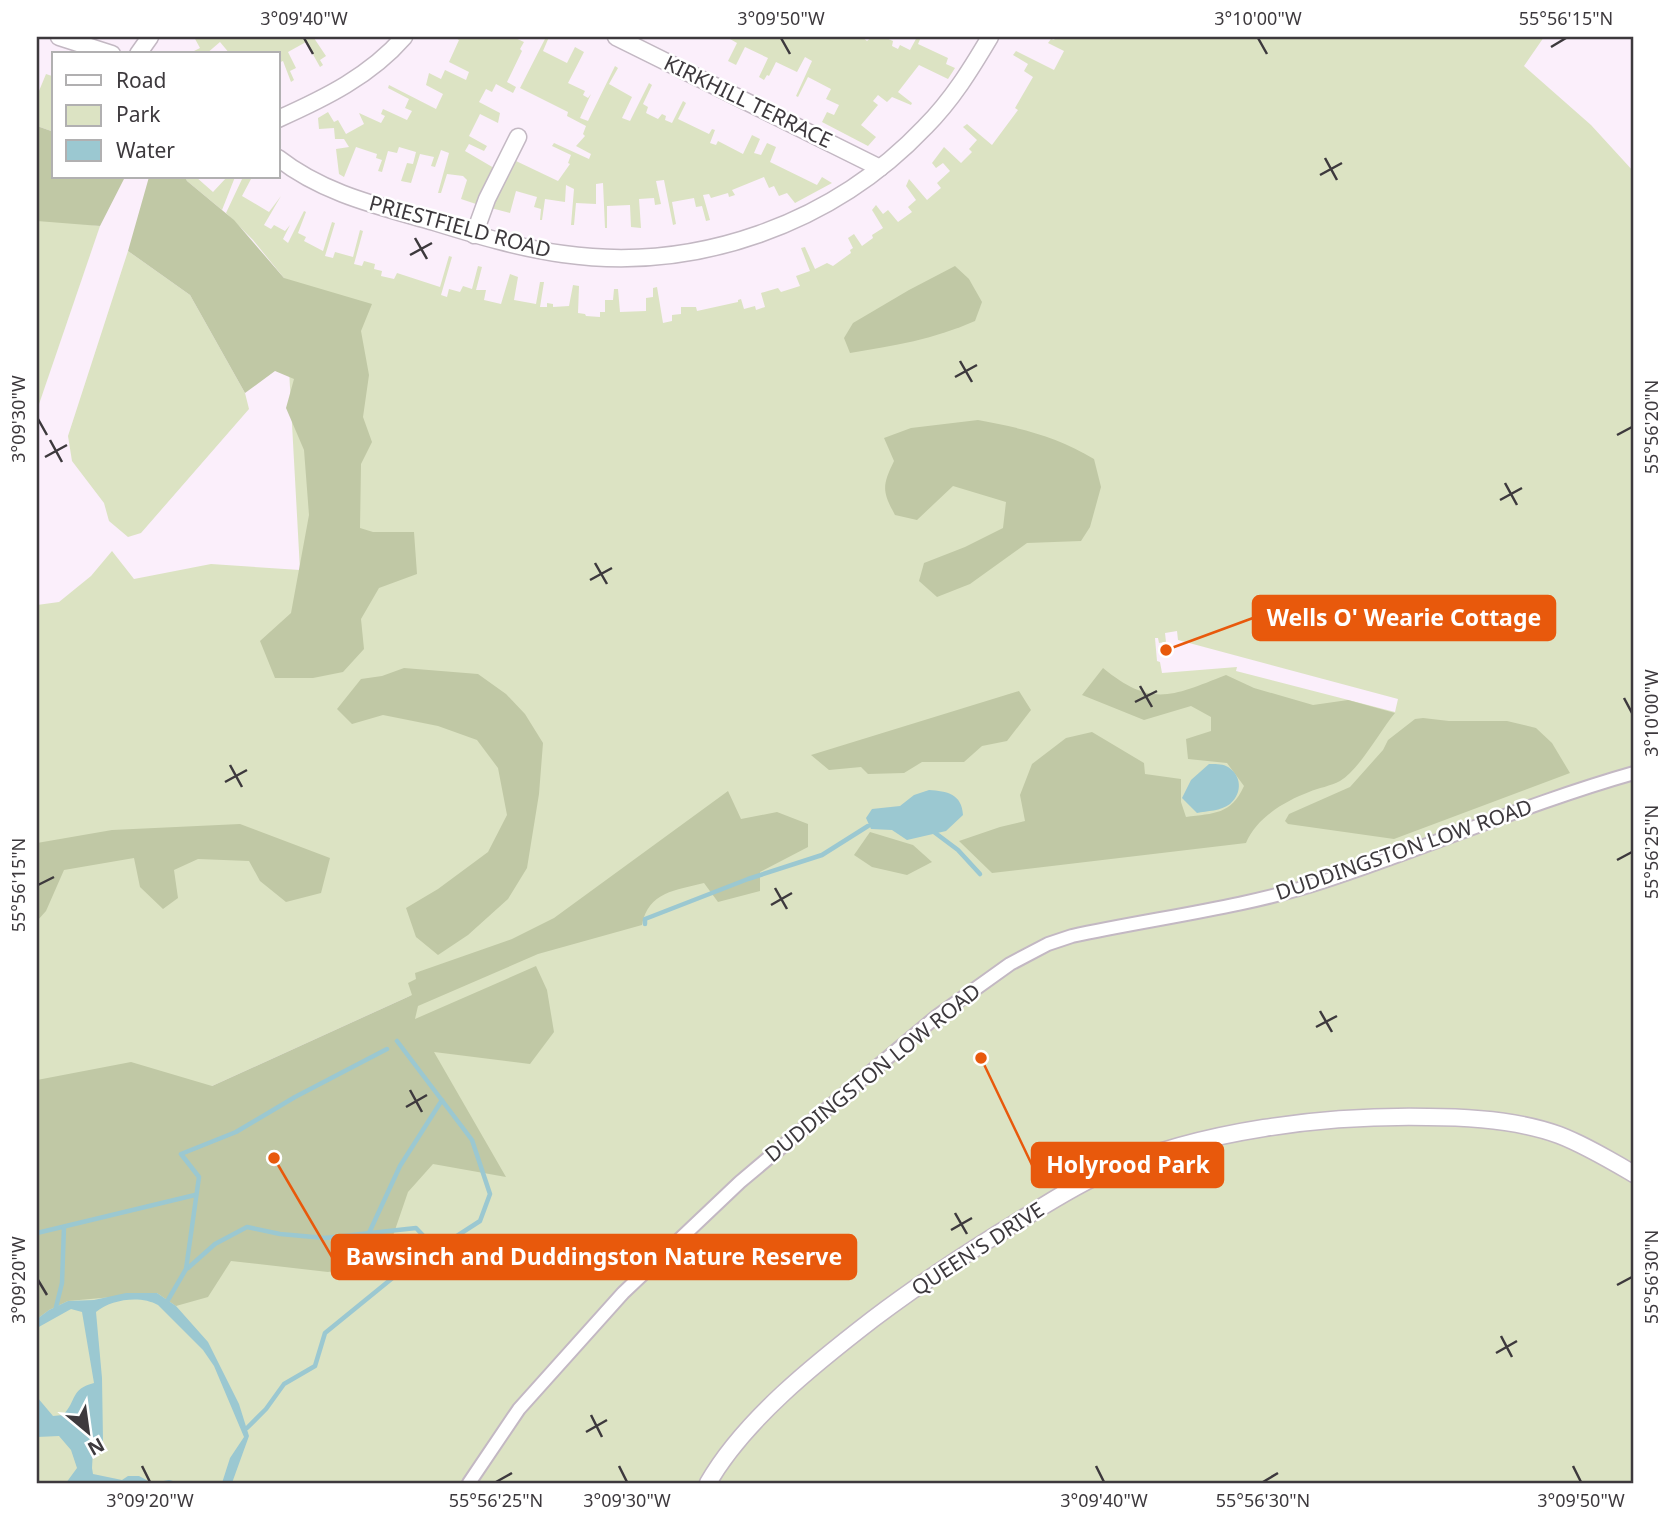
<svg xmlns="http://www.w3.org/2000/svg" width="1671" height="1520" viewBox="0 0 1671 1520" font-family="'Noto Sans',sans-serif">
<rect width="100%" height="100%" fill="#fbeffb"/>
<g fill="#dce3c3" fill-rule="evenodd">
<polygon points="194,37 315,37 314,38 326,56 320,60 323,65 320,67 306,42 288,52 296,68 290,71 294,80 291,82 283,61 278,63 278,54 251,54 250,51 246,54 230,54 220,42 206,54 188,54 200,48"/>
<polygon points="454,37 513,37 524,42 520,49 522,51 507,82 516,87 513,93 496,84 492,92 486,89 479,102 500,113 498,123 480,114 469,136 487,146 484,151 469,144 465,151 494,168 476,204 461,199 467,180 463,176 447,174 441,193 438,193 449,153 441,150 435,167 431,166 434,157 420,154 411,183 401,181 407,163 413,164 416,152 399,147 397,153 388,151 382,172 378,171 382,160 376,158 377,154 356,147 344,177 339,174 336,149 349,147 344,139 335,139 334,128 319,129 318,118 328,112 334,122 338,120 346,134 364,124 359,113 381,123 385,116 381,114 383,109 407,120 412,111 405,108 409,99 388,88 389,85 436,109 443,94 426,85 429,73 441,79 445,70 466,80 469,72 449,62 459,40"/>
<polygon points="546,37 549,37 543,51 567,63 575,47 584,52 568,83 585,91 583,95 588,98 591,94 580,118 588,121 615,66 618,68 609,84 632,97 622,118 630,121 649,83 652,85 643,104 648,107 646,113 658,119 662,114 666,116 665,120 672,123 683,101 686,103 678,119 709,134 712,129 715,130 710,143 716,145 718,141 743,154 752,135 760,139 754,153 761,155 767,143 776,147 770,162 817,185 822,177 832,183 795,203 787,193 779,196 774,186 769,188 764,177 732,190 735,195 729,197 728,193 711,198 709,194 703,195 710,220 706,221 702,206 696,207 694,198 672,202 676,224 673,225 664,180 656,181 661,204 655,205 654,198 639,199 641,228 631,227 630,205 607,206 607,228 605,228 603,183 596,184 596,204 576,203 574,225 571,225 574,189 566,185 565,202 545,199 542,220 540,220 541,209 534,207 537,197 516,191 510,213 491,208 516,161 558,181 570,164 568,163 571,155 552,146 554,143 589,159 591,154 576,146 585,136 583,134 586,126 567,116 568,112 520,88"/>
<polygon points="731,37 862,37 867,41 872,37 884,37 893,41 892,46 898,49 900,45 910,50 917,37 921,37 918,44 948,58 946,64 955,68 948,79 919,65 898,92 912,103 911,105 892,97 887,102 878,95 873,101 878,105 861,125 876,137 868,146 822,122 827,112 834,115 839,105 826,99 831,89 808,77 798,97 796,96 812,61 805,57 797,72 776,62 769,76 767,75 764,80 759,77 768,58 745,47 736,65 728,61 737,43 730,39"/>
<path d="M1056,37H1544L1524,66L1591,125L1634,172V1483H37V1166L169,1135L412,995L212,1086L37,1136V605L59,602L91,576L112,551L134,579L211,564L300,570L284,278L253,240L226,213L243,177L251,179L242,196L269,212L281,196L264,225L271,229L274,225L285,231L290,225L283,239L288,243L304,211L306,212L298,233L306,237L304,241L323,251L332,222L335,223L325,256L333,258L335,252L353,257L360,230L363,231L354,264L362,266L364,261L375,264L374,269L382,271L381,276L394,279L397,273L440,287L449,256L452,257L441,295L447,297L449,289L460,292L463,286L472,289L478,266L482,267L476,290H486L484,300L501,304L510,274L518,277L514,300L536,304L540,282H544L540,307H547V303L553,304V307L569,306L573,285L579,286L578,313L585,314L586,316L600,317V312H605V300H613L614,289H618L620,312L646,311V298L653,297V288L657,287L663,323L672,321V315L681,314V307H696L697,311L738,302V300L741,299L744,309L755,306L756,310L765,307L761,293L778,288L781,292L800,286L796,276L810,271L801,248L805,247L815,269L827,263L833,266L851,253L850,250L853,248L848,238L854,234L862,246L873,238L872,235L883,228L872,210L876,205L883,214L888,210L898,222L912,212L908,207L916,200L906,186L909,179L927,200L941,188L937,183L950,171L943,163L936,168L932,163L944,147L961,163L972,152L969,149L977,140L963,127L967,124L992,145L1018,110L1015,108L1033,77L1024,71L1028,64L1013,55L1016,51L1054,70L1064,51L1048,43L1051,39L1054,40ZM1177,631L1178,640L1398,699L1395,712L1236,671L1237,667L1162,673L1160,662L1157,661L1155,638H1158L1159,643L1166,642L1165,633Z"/>
<polygon points="54,71 52,88 54,89 54,132 37,126 37,91 39,91 46,74 52,76"/>
<polygon points="185,177 196,177 213,192 227,177 235,177 222,210 187,181"/>
<polygon points="37,218 100,226 37,410"/>
<polygon points="128,251 190,295 245,393 249,409 141,533 128,537 109,521 104,503 72,461 68,436"/>
</g>
<g fill="#c0c8a5">
<polygon points="37,126 54,132 54,177 125,177 100,226 37,221"/>
<polygon points="149,177 185,177 187,181 234,220 284,278 372,304 361,331 369,375 363,417 372,442 361,464 360,528 373,532 414,532 417,574 379,588 361,619 364,649 343,672 313,678 275,678 260,641 291,613 309,515 304,450 286,408 294,379 275,371 245,393 190,295 128,251"/>
<path d="M955,266L969,279L982,302L975,321C935,339 893,346 850,353L844,338L853,323L909,290Z"/>
<path d="M978,420C1021,428 1056,436 1094,459L1101,487L1090,527L1081,541L1027,543L970,584L937,597L919,581L924,563L965,547L1003,528L1006,502L953,486L917,520L895,515C882,491 882,486 894,461L884,438L911,428Z"/>
<polygon points="404,668 478,674 506,694 525,714 543,743 539,794 527,868 508,899 468,935 438,955 416,937 406,908 438,889 488,852 507,815 498,768 477,740 438,726 383,715 352,724 337,709 361,679 382,676"/>
<path d="M1103,668C1152,708 1172,696 1226,675L1254,688L1313,705L1348,700L1395,713C1379,732 1360,769 1340,781C1331,786 1318,788 1309,792C1285,801 1256,818 1246,843L992,873L959,841L1000,827L1025,821L1020,795L1032,764L1066,738L1092,732L1144,763L1145,774L1181,779V802L1186,817C1214,813 1231,815 1244,786L1227,763L1188,759L1186,739L1211,731V717L1191,706L1144,720L1082,695Z"/>
<polygon points="1019,691 1031,710 1007,741 982,746 964,762 922,762 904,773 868,774 861,767 829,770 811,755"/>
<polygon points="1423,718 1449,721 1507,721 1536,728 1552,743 1570,773 1394,839 1288,824 1285,821 1289,814 1350,787 1383,750 1388,740 1415,719"/>
<path d="M728,791L741,819L777,812L808,824V847L760,872V891L718,902L704,883C676,890 648,892 642,925L538,954L418,1006L415,1019L536,966L547,990L554,1032L530,1064L434,1052L506,1177L433,1164L408,1192L384,1262L328,1272L231,1261L208,1297L176,1306L157,1293L68,1301L49,1310L37,1319V1080L131,1062L212,1086L412,995L408,983L416,979L415,973L512,939L554,918Z"/>
<polygon points="240,824 330,858 321,893 286,902 260,881 249,861 198,859 174,870 178,898 163,909 140,887 134,858 64,870 46,911 37,921 37,843 112,830"/>
<polygon points="870,832 913,845 932,862 907,875 872,867 854,855"/>
</g>
<g fill="#9bc8d1">
<path d="M1209,764C1214,764 1222,764 1226,766C1242,774 1243,793 1230,804C1221,811 1207,811 1197,813L1182,798L1191,780Z"/>
<path d="M929,790C947,791 962,794 963,815L946,831L907,840L892,830L871,829L866,818L872,809L900,806L914,795Z"/>
<path d="M126,1293H157L176,1306L208,1342L239,1404L249,1436L232,1483H222L230,1458L244,1437L214,1366L203,1350L158,1305C141,1295 111,1299 96,1312L102,1378L103,1441L93,1450L92,1468L93,1474L122,1480L128,1476H139L152,1483L169,1480L181,1483H66L77,1468L71,1450L59,1436L37,1437V1397L53,1416L63,1415C77,1401 70,1389 94,1383L82,1312L71,1309L37,1328V1319L49,1310L68,1301L94,1300Z"/>
</g>
<g fill="none" stroke-linecap="round" stroke-linejoin="round">
<g stroke="#9bc8d1" stroke-width="4.5">
<polyline points="934,832 958,850 980,874"/>
<polyline points="645,924 645,919 748,879 822,855 868,826"/>
<polyline points="37,1233 195,1195"/>
<polyline points="369,1233 400,1166 442,1100"/>
<polyline points="188,1268 215,1244 247,1227 280,1234 325,1238 416,1228 436,1249"/>
<polyline points="168,1300 186,1269 199,1177 181,1154 236,1132 295,1097 387,1049"/>
<polyline points="56,1307 62,1283 64,1227"/>
<polyline points="247,1428 266,1409 284,1384 315,1366 325,1333 395,1276 480,1221 490,1194 472,1140 397,1041"/>
</g>
<defs>
<path id="pedestrian" d="M469,1483L519,1409L623,1293L740,1182L936,1017L1010,964L1048,944L1072,936C1155,918 1242,908 1322,882C1427,848 1528,803 1634,773"/>
<g id="minor">
<polyline points="59,37 112,54"/>
<polyline points="616,37 880,168"/>
<polyline points="138,54 150,37"/>
<path d="M278,119C325,98 370,76 404,37"/>
<path d="M278,158C324,194 379,206 434,222C476,235 519,248 563,254C696,273 833,224 925,127C952,100 971,69 990,37"/>
<polyline points="474,235 487,199 518,137"/>
<path d="M708,1483C744,1420 816,1363 873,1319C922,1282 974,1248 1027,1216C1053,1200 1078,1184 1106,1172C1202,1130 1324,1115 1428,1117C1471,1117 1518,1120 1559,1135C1585,1145 1610,1160 1634,1174"/>
</g>
</defs>
<use href="#pedestrian" stroke="#c3b8c3" stroke-width="16"/>
<use href="#minor" stroke="#c3b8c3" stroke-width="19"/>
<use href="#pedestrian" stroke="#fff" stroke-width="12"/>
<use href="#minor" stroke="#fff" stroke-width="16"/>
</g>
<path fill="none" stroke="#3d393d" stroke-width="2.5" d="M304,38L313,54M781,38L790,54M1258,38L1267,54M1551,47L1566,38M1325,158L1337,180M1320,175L1342,163M415,238L427,259M410,255L432,243M960,361L972,382M955,377L977,365M38,419L47,435M1617,435L1632,427M50,440L62,462M45,457L67,445M1505,483L1517,505M1500,500L1522,488M595,563L607,584M590,580L612,568M1140,686L1152,707M1624,698L1632,713M1135,702L1157,691M230,765L242,787M225,782L247,770M1617,860L1632,852M38,885L54,877M775,888L787,909M771,905L792,893M1320,1011L1332,1032M1316,1027L1337,1016M410,1090L422,1112M406,1107L427,1095M955,1213L967,1234M951,1230L972,1218M38,1280L47,1295M1617,1285L1632,1277M1501,1336L1512,1357M1496,1353L1517,1341M591,1415L602,1437M586,1432L607,1420M142,1466L150,1482M619,1466L627,1482M1096,1466L1104,1482M1573,1466L1581,1482M496,1482L512,1473M1263,1482L1278,1473"/>
<g text-anchor="middle" stroke-width="5" stroke-linejoin="round" paint-order="stroke">
<g font-size="21" fill="#3d393d" stroke="#fff">
<text transform="translate(748 102) rotate(26)" y="7">KIRKHILL TERRACE</text>
<text transform="translate(460 227) rotate(15)" y="7">PRIESTFIELD ROAD</text>
<text transform="translate(1404 850) rotate(-19)" y="7">DUDDINGSTON LOW ROAD</text>
<text transform="translate(873 1073) rotate(-39)" y="7">DUDDINGSTON LOW ROAD</text>
<text transform="translate(978 1249) rotate(-33)" y="7">QUEEN'S DRIVE</text>
</g>
</g>
<path fill="none" stroke="#e8590c" stroke-width="2.5" d="M1166 650L1253 618M981 1058L1032 1165M274 1158L332 1257"/>
<g fill="#e8590c" stroke="#fff" stroke-width="2.5">
<circle cx="1166" cy="650" r="7"/>
<circle cx="981" cy="1058" r="7"/>
<circle cx="274" cy="1158" r="7"/>
</g>
<g fill="#e8590c" stroke="#e8590c" stroke-width="2.5">
<rect x="1253" y="596" width="302" height="44" rx="7"/>
<rect x="1032" y="1143" width="191" height="44" rx="7"/>
<rect x="332" y="1235" width="524" height="44" rx="7"/>
</g>
<g font-size="23" text-anchor="middle" font-weight="bold" fill="#fff">
<text x="1404" y="626">Wells O' Wearie Cottage</text>
<text x="1128" y="1173">Holyrood Park</text>
<text x="594" y="1265">Bawsinch and Duddingston Nature Reserve</text>
</g>
<rect width="1671" height="1520" fill="none" stroke="#ffffff" stroke-width="77"/>
<rect x="52" y="52" width="228" height="126" fill="#ffffff" stroke="#b1b0b1" stroke-width="2"/>
<rect x="66" y="75" width="35" height="10" fill="#ffffff" stroke="#b1b0b1" stroke-width="2"/>
<text x="116" y="88" font-size="21" fill="#3d393d">Road</text>
<rect x="66" y="105" width="35" height="21" fill="#dce3c3" stroke="#b1b0b1" stroke-width="2"/>
<text x="116" y="122" font-size="21" fill="#3d393d">Park</text>
<rect x="66" y="140" width="35" height="21" fill="#9bc8d1" stroke="#b1b0b1" stroke-width="2"/>
<text x="116" y="158" font-size="21" fill="#3d393d">Water</text>
<g transform="translate(88 1432) rotate(151)" stroke="#ffffff" stroke-width="5" paint-order="stroke">
<path d="M0-5L12 26L0 18L-12 26Z" fill="#3d393d"/>
<text y="-10" font-size="19" font-weight="bold" text-anchor="middle" fill="#3d393d">N</text>
</g>
<rect x="38" y="38" width="1594" height="1444" fill="none" stroke="#3d393d" stroke-width="2.5"/>
<g font-size="18" text-anchor="middle" fill="#3d393d">
<text x="304" y="25">3°09'40"W</text>
<text x="781" y="25">3°09'50"W</text>
<text x="1258" y="25">3°10'00"W</text>
<text x="1566" y="25">55°56'15"N</text>
<text transform="translate(19 419) rotate(-90)" y="6">3°09'30"W</text>
<text transform="translate(1652 427) rotate(-90)" y="6">55°56'20"N</text>
<text transform="translate(1652 713) rotate(-90)" y="6">3°10'00"W</text>
<text transform="translate(1652 852) rotate(-90)" y="6">55°56'25"N</text>
<text transform="translate(19 885) rotate(-90)" y="6">55°56'15"N</text>
<text transform="translate(1652 1277) rotate(-90)" y="6">55°56'30"N</text>
<text transform="translate(19 1280) rotate(-90)" y="6">3°09'20"W</text>
<text x="150" y="1507">3°09'20"W</text>
<text x="496" y="1507">55°56'25"N</text>
<text x="627" y="1507">3°09'30"W</text>
<text x="1104" y="1507">3°09'40"W</text>
<text x="1263" y="1507">55°56'30"N</text>
<text x="1581" y="1507">3°09'50"W</text>
</g>
</svg>
